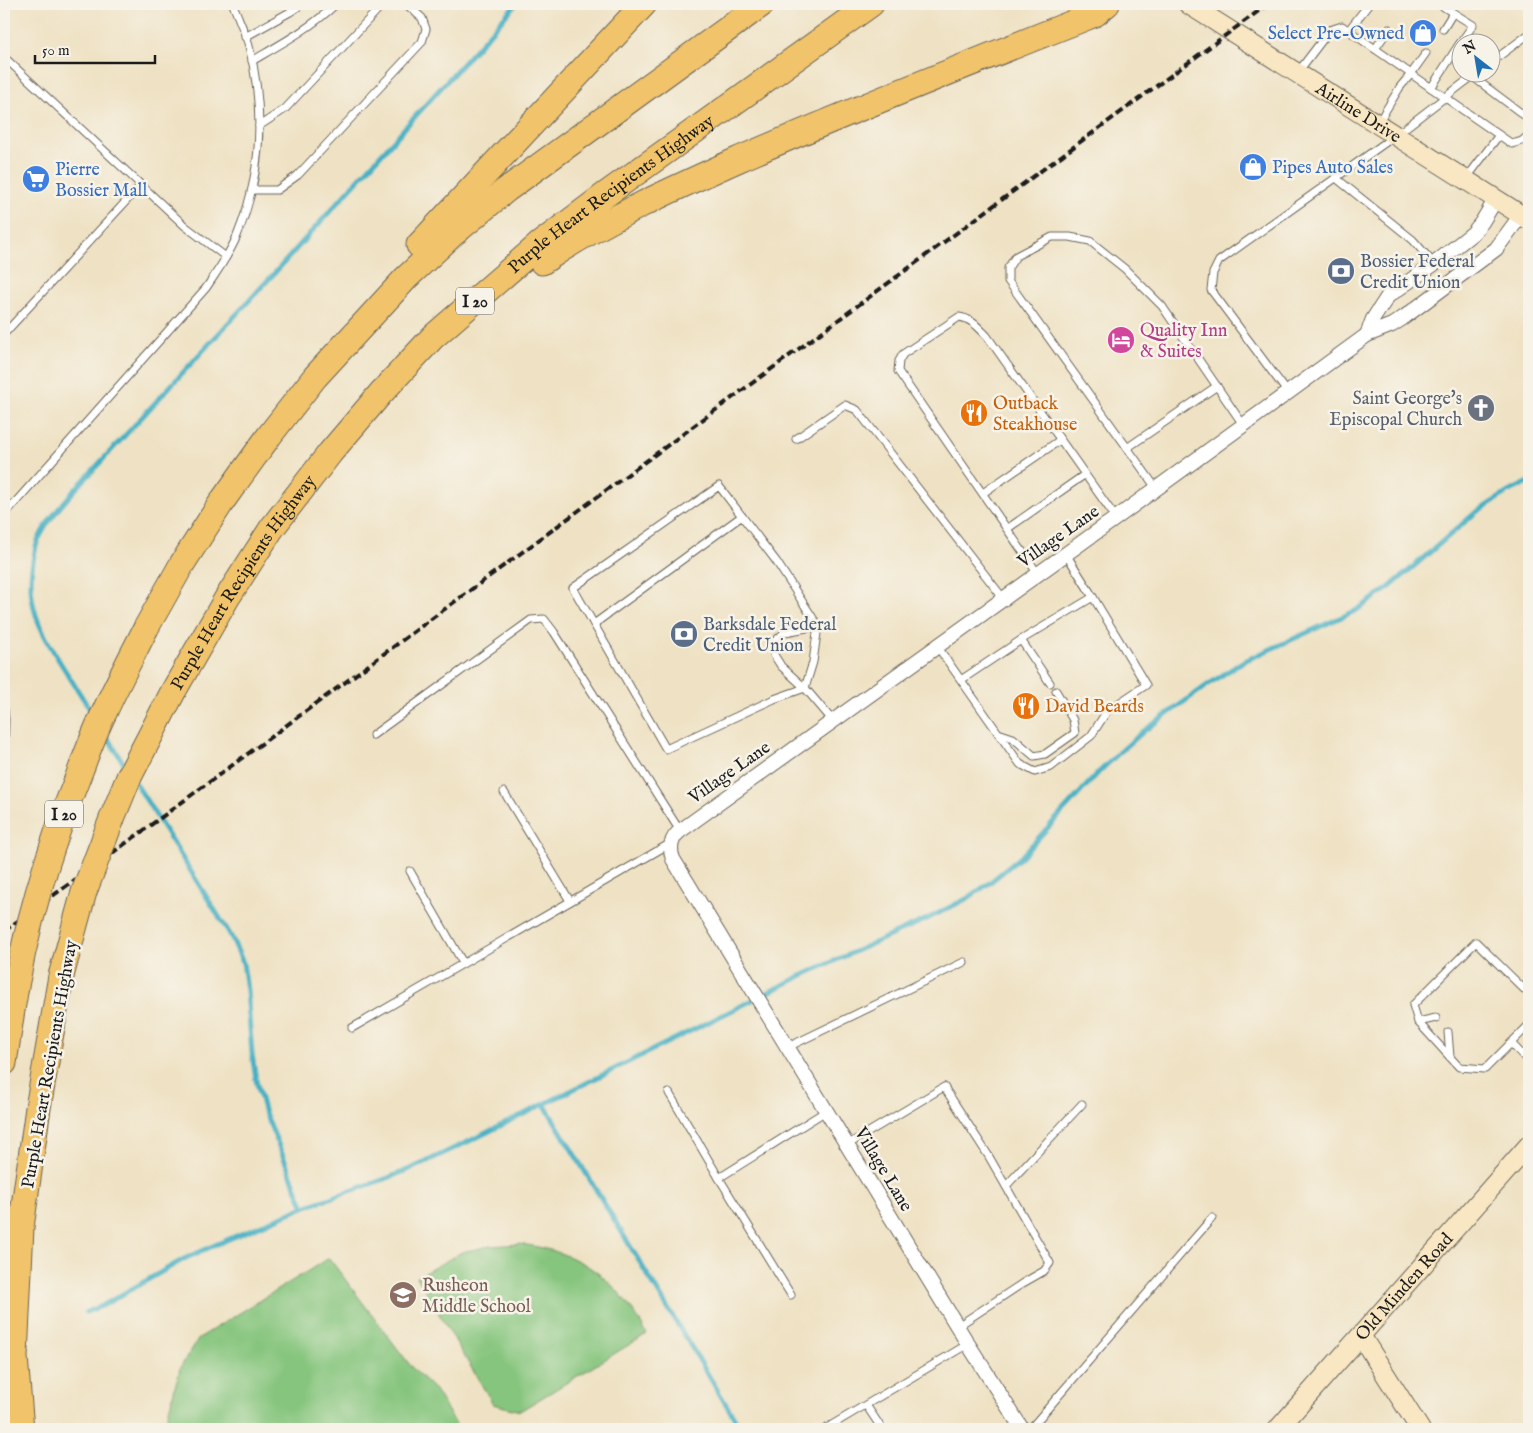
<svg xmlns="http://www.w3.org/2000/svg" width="1533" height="1433" viewBox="0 0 1533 1433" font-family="'IM FELL English',serif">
<rect width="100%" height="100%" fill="#f7f3e8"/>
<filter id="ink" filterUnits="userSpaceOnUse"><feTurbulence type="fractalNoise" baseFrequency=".02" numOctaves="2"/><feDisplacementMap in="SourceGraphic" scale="10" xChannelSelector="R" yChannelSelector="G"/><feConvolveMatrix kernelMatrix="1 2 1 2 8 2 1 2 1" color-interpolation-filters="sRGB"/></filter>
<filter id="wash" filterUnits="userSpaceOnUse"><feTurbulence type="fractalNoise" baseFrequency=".0096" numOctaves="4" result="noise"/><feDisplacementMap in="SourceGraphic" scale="20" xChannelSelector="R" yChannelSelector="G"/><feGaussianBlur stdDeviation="1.12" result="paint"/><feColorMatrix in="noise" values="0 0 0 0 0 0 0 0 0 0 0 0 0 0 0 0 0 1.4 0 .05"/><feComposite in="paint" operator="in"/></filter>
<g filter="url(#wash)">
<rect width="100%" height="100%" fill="#efe2c4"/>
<g fill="#85c57d" stroke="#50704c">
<path d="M520,1244C582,1252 617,1279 647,1334L520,1411L493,1404L417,1277L462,1252L490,1246Z"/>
<polygon points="329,1258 413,1369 435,1390 459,1429 164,1429 180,1368 199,1338"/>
</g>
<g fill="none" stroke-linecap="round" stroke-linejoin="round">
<g stroke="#46b1c4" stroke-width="5">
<path d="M94,716C84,700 74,684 63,667C41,632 25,605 33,561C34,556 35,551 36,546C43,526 59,508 72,493L280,267L516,4"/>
<polyline points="104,732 126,767"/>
<polyline points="135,782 231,936 243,963 247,990 252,1054 256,1080 264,1110 304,1207"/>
<polyline points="544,1104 741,1429"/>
<polyline points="86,1312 102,1306 184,1259 215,1245 304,1207 388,1178 417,1166 480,1136 801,976 927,919 968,898 988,884 1021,857 1099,772 1120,752 1144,731 1206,686 1242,662 1357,610 1390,587 1475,513 1508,492 1529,482"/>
</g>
</g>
</g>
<g filter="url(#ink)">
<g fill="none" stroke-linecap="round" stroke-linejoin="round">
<defs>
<g id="lane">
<polyline points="1439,4 1473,25 1461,42"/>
<polyline points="1443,29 1453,13"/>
<polyline points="1348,31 1369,4"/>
<polyline points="245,37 290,12 302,4"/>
<polyline points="1375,49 1389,29"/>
<polyline points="4,57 185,226 226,257"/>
<path d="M252,61C281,44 311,28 336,4"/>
<polyline points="1490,63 1529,34"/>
<polyline points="1298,72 1330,30 1342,26 1512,144 1522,141 1529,135"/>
<polyline points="1473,77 1529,119"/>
<polyline points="1431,88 1460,43"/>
<polyline points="1378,123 1400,87 1411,74 1426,53"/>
<polyline points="259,126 285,109 383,4"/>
<polyline points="1336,178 1413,240 1434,264"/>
<polyline points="1466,179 1499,135"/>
<polyline points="252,190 277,190 298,175 422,42 426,29 422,18 406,4"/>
<polyline points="4,334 141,185"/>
<polyline points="1288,393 1211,290 1213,273 1219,261 1396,135 1478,72"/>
<polyline points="796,439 845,405 857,410 1003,598"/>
<polyline points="1127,448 1217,386"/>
<polyline points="1156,488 1008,281 1008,268 1016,256 1052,237 1070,237 1090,241 1125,269 1162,306 1244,426"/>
<polyline points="983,493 1060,440"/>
<path d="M4,515L206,288C217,272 229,255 237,236C262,175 265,111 249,46C245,32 238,18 233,4"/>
<polyline points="1007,529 1084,475"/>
<polyline points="1066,554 1093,597"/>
<path d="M1038,574L898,371L899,361L903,354L959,317C971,318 979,328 987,336L1116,518"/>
<polyline points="594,624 742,516"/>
<polyline points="818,626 785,632 774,642 774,655 781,666 805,688 813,662 818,626 776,561 719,486 573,588 666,749 774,699 805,688 833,721"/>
<polyline points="1021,640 1050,683"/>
<polyline points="937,646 1020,764 1035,772 1051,767 1091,736 1107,711 1146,685 1093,597 1021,640 961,680"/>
<polyline points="4,710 5,720 4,752"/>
<polyline points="998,733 1013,738 1034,756 1045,754 1075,733 1073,720 1056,691"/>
<polyline points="373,735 531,620 544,619 554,632 680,831"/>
<polyline points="504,792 570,901"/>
<polyline points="410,871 463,963"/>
<polyline points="1529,994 1476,942 1413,1005 1418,1022 1459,1067 1485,1069 1529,1025"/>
<polyline points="1418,1022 1436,1018"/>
<polyline points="352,1028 671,843"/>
<polyline points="1448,1032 1450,1057"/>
<polyline points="1512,1044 1529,1062"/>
<polyline points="788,1047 964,962"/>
<polyline points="669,1093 719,1178 826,1111"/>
<polyline points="847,1145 944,1087 988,1155 1050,1263 1044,1271 1023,1283 958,1326"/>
<polyline points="719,1178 791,1295"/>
<polyline points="1006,1186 1082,1104"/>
<polyline points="866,1405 882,1429"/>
<polyline points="825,1429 968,1344"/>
<polyline points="1030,1429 1212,1218"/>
</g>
<g id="street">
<polyline points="1367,335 1373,319 1388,296 1434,264 1473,233 1482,222 1496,199"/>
<path d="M1022,1429L968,1344L673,859C669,848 671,838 680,831L1116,518L1367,335L1392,325L1403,318L1496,249L1521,215"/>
</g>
<g id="secondary">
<path id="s1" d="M1188,4L1529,220"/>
<polyline points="1361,1336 1420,1429"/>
<path id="s2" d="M1278,1429L1529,1145"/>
</g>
<g id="highway">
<polyline points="419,245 644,4"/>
<path d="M542,262C605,219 675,188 744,157C857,108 971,63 1085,18L1095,14L1107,4"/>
<polyline points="146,628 182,564 223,500 269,436 315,377 406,278 454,233 506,190 762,4"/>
<path id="s3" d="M174,690L227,598L272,528L330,453L381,393L433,337L540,244L605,195L871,4"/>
<polyline points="4,1063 12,1010"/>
<polyline points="21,1429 15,1357 21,1227 38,1108 61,976"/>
</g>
</defs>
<use href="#lane" stroke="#666157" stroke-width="9"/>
<use href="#street" stroke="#666157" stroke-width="16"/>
<use href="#secondary" stroke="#666157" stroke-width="21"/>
<use href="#highway" stroke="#666157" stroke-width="27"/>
<use href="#lane" stroke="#fff" stroke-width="7"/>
<use href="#street" stroke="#fff" stroke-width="14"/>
<use href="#secondary" stroke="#f9e7c3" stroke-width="19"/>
<use href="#highway" stroke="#f1c36a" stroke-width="25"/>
<polyline stroke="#1c1c1c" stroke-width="4" stroke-dasharray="8 4" stroke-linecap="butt" points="4,931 140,833 1268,4"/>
<defs>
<g id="highway-bridge">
<polyline points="61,976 84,892 113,816 129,777 174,690"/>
<path d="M12,1010C25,926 49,848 81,769C88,750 95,731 104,713C117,684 132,656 146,628"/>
</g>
</defs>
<use href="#highway-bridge" stroke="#666157" stroke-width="27" stroke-linecap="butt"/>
<use href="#highway-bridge" stroke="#f1c36a" stroke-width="25"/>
</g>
</g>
<defs>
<symbol id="shop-disc" viewBox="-11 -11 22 22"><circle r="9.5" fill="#3f7fe0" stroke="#f7f3e8"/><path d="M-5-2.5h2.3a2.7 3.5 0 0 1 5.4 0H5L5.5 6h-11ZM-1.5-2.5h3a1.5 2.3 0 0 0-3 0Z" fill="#fff"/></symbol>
<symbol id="supermarket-disc" viewBox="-11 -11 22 22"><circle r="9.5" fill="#3f7fe0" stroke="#f7f3e8"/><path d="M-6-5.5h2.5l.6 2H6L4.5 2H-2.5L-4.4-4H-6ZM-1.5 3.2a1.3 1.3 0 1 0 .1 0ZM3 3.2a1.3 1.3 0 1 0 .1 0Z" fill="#fff"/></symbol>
<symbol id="bank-disc" viewBox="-11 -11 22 22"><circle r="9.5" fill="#5c6f8a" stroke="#f7f3e8"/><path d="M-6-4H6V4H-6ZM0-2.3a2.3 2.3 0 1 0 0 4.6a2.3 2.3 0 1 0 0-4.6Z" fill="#fff"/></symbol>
<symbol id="hotel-disc" viewBox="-11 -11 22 22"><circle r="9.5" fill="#d1479c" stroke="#f7f3e8"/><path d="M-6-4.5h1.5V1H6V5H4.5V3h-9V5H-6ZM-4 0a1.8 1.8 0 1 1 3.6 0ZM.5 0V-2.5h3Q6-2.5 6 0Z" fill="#fff"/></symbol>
<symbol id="church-disc" viewBox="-11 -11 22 22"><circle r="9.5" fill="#6b7280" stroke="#f7f3e8"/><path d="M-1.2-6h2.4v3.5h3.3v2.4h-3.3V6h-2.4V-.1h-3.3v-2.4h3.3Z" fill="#fff"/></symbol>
<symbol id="restaurant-disc" viewBox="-11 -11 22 22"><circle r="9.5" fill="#e8710a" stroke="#f7f3e8"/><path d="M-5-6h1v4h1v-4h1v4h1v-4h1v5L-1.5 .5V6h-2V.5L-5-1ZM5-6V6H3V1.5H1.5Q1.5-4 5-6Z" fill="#fff"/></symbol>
<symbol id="school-disc" viewBox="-11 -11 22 22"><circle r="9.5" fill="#8d6e63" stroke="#f7f3e8"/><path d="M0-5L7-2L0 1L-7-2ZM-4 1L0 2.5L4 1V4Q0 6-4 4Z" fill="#fff"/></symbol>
</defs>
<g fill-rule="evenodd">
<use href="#shop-disc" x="1407" y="17" width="32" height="32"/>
<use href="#shop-disc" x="1237" y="151" width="32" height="32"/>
<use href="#supermarket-disc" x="20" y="163" width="32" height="32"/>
<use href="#bank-disc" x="1325" y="255" width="32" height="32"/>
<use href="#hotel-disc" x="1105" y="324" width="32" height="32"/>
<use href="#church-disc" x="1465" y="392" width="32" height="32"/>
<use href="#restaurant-disc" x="958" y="397" width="32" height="32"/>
<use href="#bank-disc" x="668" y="618" width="32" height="32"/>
<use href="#restaurant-disc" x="1010" y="690" width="32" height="32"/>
<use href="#school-disc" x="387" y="1279" width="32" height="32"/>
</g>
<g text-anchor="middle" stroke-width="5" stroke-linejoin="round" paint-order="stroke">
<g fill="#f7f3e8" stroke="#5e5c59" stroke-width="1">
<rect x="456" y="287.5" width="38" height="27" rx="4"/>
<rect x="45" y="800.5" width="38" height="27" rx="4"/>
</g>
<g font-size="16" font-weight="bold" fill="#1c1c1c">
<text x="475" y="307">I 20</text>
<text x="64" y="820">I 20</text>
</g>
<g font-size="18" fill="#366cbe" stroke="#f7f3e8" text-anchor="start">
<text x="1404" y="39" text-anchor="end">Select Pre-Owned</text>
<text x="1272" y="173">Pipes Auto Sales</text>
<text x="55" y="175">Pierre<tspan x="55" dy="21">Bossier Mall</tspan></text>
</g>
<g font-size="18" fill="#1c1c1c" stroke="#f7f3e8">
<text dy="6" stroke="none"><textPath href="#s1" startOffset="202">Airline Drive</textPath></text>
<text dy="6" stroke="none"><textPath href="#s3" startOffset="668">Purple Heart Recipients Highway</textPath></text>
<text transform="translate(1058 536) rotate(-35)" y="6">Village Lane</text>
<text dy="6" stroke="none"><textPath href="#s3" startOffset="128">Purple Heart Recipients Highway</textPath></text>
<text transform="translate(729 772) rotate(-35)" y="6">Village Lane</text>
<text transform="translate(49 1064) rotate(-80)" y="6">Purple Heart Recipients Highway</text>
<text transform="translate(884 1169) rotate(59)" y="6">Village Lane</text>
<text dy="6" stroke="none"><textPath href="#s2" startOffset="190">Old Minden Road</textPath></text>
</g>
<g font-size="18" fill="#4e5e75" stroke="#f7f3e8" text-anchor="start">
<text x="1360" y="267">Bossier Federal<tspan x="1360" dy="21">Credit Union</tspan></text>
<text x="703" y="630">Barksdale Federal<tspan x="703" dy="21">Credit Union</tspan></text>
</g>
<g font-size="18" fill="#b23c85" stroke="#f7f3e8" text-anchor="start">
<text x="1140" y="336">Quality Inn<tspan x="1140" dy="21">&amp; Suites</tspan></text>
</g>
<g font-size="18" fill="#5b616d" stroke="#f7f3e8" text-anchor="end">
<text x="1462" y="404">Saint George's<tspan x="1462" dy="21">Episcopal Church</tspan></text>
</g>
<g font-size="18" fill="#c56008" stroke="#f7f3e8" text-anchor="start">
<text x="993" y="409">Outback<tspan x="993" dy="21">Steakhouse</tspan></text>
<text x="1045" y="712">David Beards</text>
</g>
<g font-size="18" fill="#785e54" stroke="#f7f3e8" text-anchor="start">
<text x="422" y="1291">Rusheon<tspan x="422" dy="21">Middle School</tspan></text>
</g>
</g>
<rect width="1533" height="1433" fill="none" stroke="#f7f3e8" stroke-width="20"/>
<g transform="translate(1476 58) rotate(329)"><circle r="24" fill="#f7f3e8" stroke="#9f9d96"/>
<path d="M0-4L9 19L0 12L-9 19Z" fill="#1f6fb2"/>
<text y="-8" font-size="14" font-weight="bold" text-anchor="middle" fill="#1c1c1c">N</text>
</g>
<path d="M35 55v8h120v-8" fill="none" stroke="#1c1c1c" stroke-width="2.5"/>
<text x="42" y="55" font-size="15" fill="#1c1c1c" stroke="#f7f3e8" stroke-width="4" paint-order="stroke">50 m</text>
</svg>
